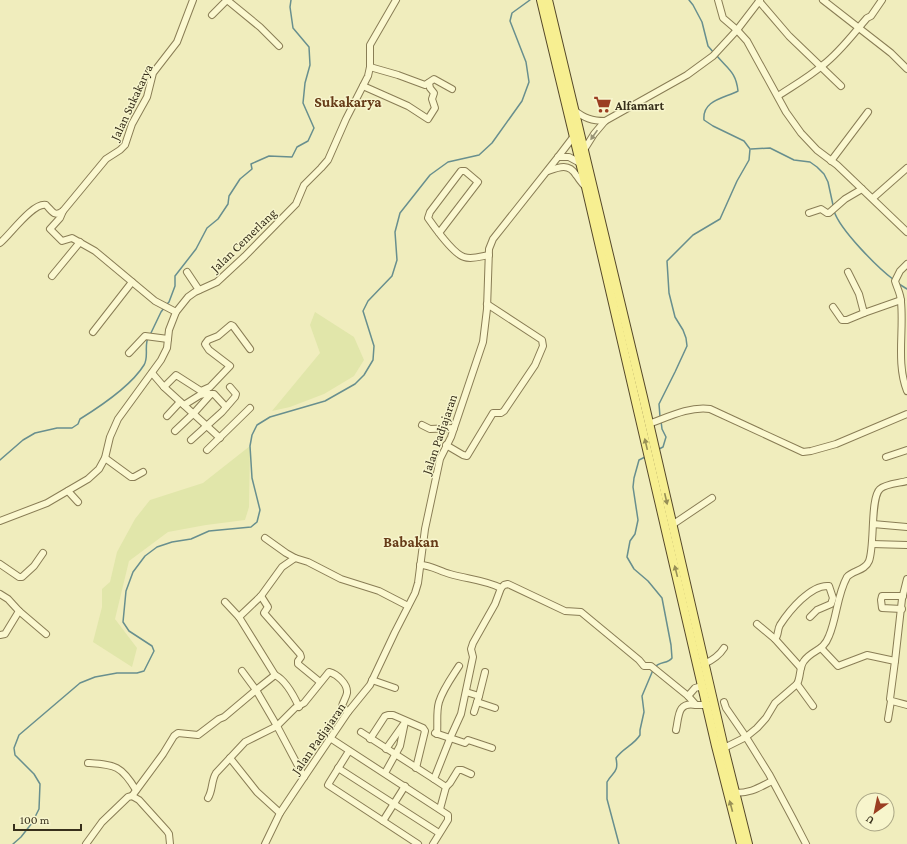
<svg xmlns="http://www.w3.org/2000/svg" width="907" height="844" viewBox="0 0 907 844" font-family="'Crimson Pro',serif">
<rect width="100%" height="100%" fill="#f0edbd"/>
<g fill="#e1e6aa">
<polygon points="315,312 354,337 364,360 354,376 324,394 290,407 272,411 320,353 310,325"/>
<polygon points="250,446 249,507 245,520 206,525 168,532 129,561 115,619 137,648 132,667 93,642 102,607 102,589 110,582 117,552 135,519 150,500 203,483"/>
</g>
<g fill="none" stroke-linecap="round" stroke-linejoin="round">
<g stroke="#688f8e" stroke-width="1.5">
<polyline points="689,0 693,5 702,22 708,46 714,53"/>
<polyline points="751,149 770,148 794,160 810,162 817,167 824,174 828,182 833,205"/>
<path d="M834,211C840,230 878,268 894,280"/>
<polyline points="899,284 907,289"/>
<polyline points="166,305 169,302 175,286 175,276 196,249 207,228 218,219 228,204 229,196 240,179 252,169 251,164 269,156 292,157 297,147 308,141 314,128 303,103 305,83 310,65 309,47 293,28 290,7 291,0"/>
<polyline points="150,335 161,312 164,308"/>
<path d="M660,417L659,404L675,372L687,346L686,338L683,330L675,317L669,293L667,261L693,235L720,219L737,181L749,160L750,149L744,141L713,126L704,120C702,100 725,98 738,91C736,72 728,69 717,56"/>
<polyline points="659,449 663,447 666,437 662,429 661,421"/>
<path d="M645,457L639,460L634,478L633,487L638,520L635,534L630,541L627,557L634,569L648,581L662,598L671,645L672,658C668,664 660,661 655,667"/>
<path d="M0,460L23,440L35,433L57,428H72L78,424L80,419C101,406 131,386 144,365C149,357 144,346 148,338"/>
<polyline points="13,844 21,837 32,823 39,809 40,784 34,774 15,755 14,748 19,735 80,683 95,677 117,673 137,673 144,671 154,651 152,646 129,631 123,622 126,591 133,572 145,556 157,547 172,542 191,539 209,531 251,527 257,522 260,510 252,478 250,446 252,435 257,425 270,417 325,401 355,384 364,375 373,360 374,346 363,311 368,301 392,276 397,260 395,232 400,213 430,175 448,162 479,155 492,143 522,101 529,82 526,62 510,21 512,13 530,0"/>
<path d="M619,844L607,799V782C613,771 619,773 616,758C623,748 634,745 640,735V730L644,712L642,696L653,670"/>
</g>
<defs>
<g id="minor">
<polyline points="227,0 260,27 279,46"/>
<polyline points="718,0 723,18 737,30 747,41 786,112 801,133 817,150 837,165 907,232"/>
<polyline points="823,0 891,53 907,69"/>
<polyline points="759,1 789,36 841,86"/>
<polyline points="212,15 227,0"/>
<polyline points="370,67 398,75 425,85 434,79 452,89"/>
<polyline points="363,86 408,106 428,119 435,108 432,99 434,93 430,88 429,83"/>
<path d="M778,96C793,86 809,77 823,65C840,52 853,34 867,18L871,16L882,0"/>
<path d="M574,110C584,118 592,121 605,121"/>
<polyline points="584,150 594,134 605,121 687,75 713,56 737,30 760,0"/>
<polyline points="558,157 569,157 580,163"/>
<polyline points="831,161 868,112"/>
<path d="M548,171C559,167 569,163 576,175C580,180 581,183 586,187"/>
<polyline points="873,198 907,168"/>
<polyline points="63,211 60,218 50,229 62,241 72,238 95,251 155,301 176,312"/>
<polyline points="809,213 821,209 827,213 829,213 845,199 862,189"/>
<path d="M439,233L478,182L465,171H461L430,212L428,218C435,228 454,254 464,257C472,260 482,256 489,255"/>
<path d="M0,243C10,235 33,202 46,205C53,212 54,217 63,211L106,159L120,150L125,145L132,124L147,97L153,73L177,42L193,0"/>
<path d="M907,264L900,271L895,281C897,288 901,294 901,302C904,331 896,363 907,391"/>
<polyline points="187,272 199,290"/>
<polyline points="848,272 859,294 864,313 901,300"/>
<polyline points="52,276 80,242"/>
<polyline points="833,307 842,320 847,320 864,313"/>
<polyline points="93,332 132,282"/>
<polyline points="129,353 145,336 168,339"/>
<polyline points="152,373 164,387 220,438"/>
<polyline points="164,387 176,375 201,391 210,387 230,366 209,350 205,344 208,340 218,336 231,325 233,326 250,349"/>
<polyline points="184,405 200,395 208,393"/>
<polyline points="167,416 180,402"/>
<path d="M649,424C668,417 690,406 710,409L803,452L811,451L836,444L907,414"/>
<polyline points="422,425 430,429 454,428"/>
<polyline points="175,431 194,413 211,394 214,394 226,407"/>
<polyline points="191,440 222,412 235,397 236,394 230,387"/>
<polyline points="446,445 463,455 467,456 493,413 501,413 504,411 535,365 543,346 542,340 487,304"/>
<polyline points="207,450 250,408"/>
<polyline points="886,457 907,450"/>
<polyline points="105,458 131,477 134,477 143,472"/>
<polyline points="68,491 78,502"/>
<polyline points="0,521 47,503 88,479 99,469 105,458 110,437 118,419 161,360 167,348 169,330 176,312 188,297 195,292 217,282 245,256 296,204 304,185 321,168 328,160 346,119 368,76 370,67 370,45 396,0"/>
<polyline points="873,524 907,527"/>
<polyline points="672,525 712,498"/>
<polyline points="265,538 286,553 295,558"/>
<polyline points="872,544 907,545"/>
<polyline points="0,564 19,577 22,577 34,566 43,553"/>
<path d="M420,565C431,565 439,571 450,574C467,579 485,580 501,588L504,585L508,584L565,611L581,612L639,660L644,666H651L688,696L696,705H707"/>
<polyline points="0,594 8,599 19,611 46,634"/>
<polyline points="261,596 268,607 264,613 300,654 301,657 298,661 298,664 320,682"/>
<polyline points="225,602 239,617 275,675 256,690 242,671"/>
<polyline points="902,609 882,608 881,600 882,596 903,596"/>
<polyline points="239,617 261,596 282,567 295,558 308,562 341,579 379,591 408,606"/>
<polyline points="757,624 775,639 801,668"/>
<polyline points="0,635 5,634 19,611"/>
<path d="M775,639C779,635 777,630 780,625C789,611 811,584 829,586L833,598L831,604L817,610L810,617"/>
<polyline points="821,648 838,666 867,655 895,661 890,699 892,701 907,705"/>
<polyline points="895,661 902,599 907,579"/>
<path d="M704,664C713,660 719,656 724,648"/>
<path d="M275,675C285,680 294,696 299,707"/>
<polyline points="372,680 395,688"/>
<polyline points="797,684 813,706"/>
<polyline points="466,692 479,696 474,712"/>
<polyline points="479,696 485,672"/>
<polyline points="688,696 695,688 702,686"/>
<polyline points="477,702 495,708"/>
<polyline points="724,702 726,708 746,737 769,774 792,817 806,844"/>
<polyline points="888,719 891,701"/>
<path d="M676,730C679,717 677,701 696,705"/>
<polyline points="361,732 434,779"/>
<polyline points="435,733 465,743 468,740 492,748"/>
<path d="M437,734C438,723 436,712 439,702C443,689 452,677 459,666"/>
<polyline points="330,738 448,815 448,820 433,844"/>
<polyline points="370,739 385,716 388,715 393,715 423,728 425,731 416,768"/>
<path d="M724,748L746,737L757,728L766,718L775,703L797,684C801,677 799,667 804,661C813,649 823,652 829,636C837,617 837,595 847,577C853,570 865,571 869,561C875,545 870,498 880,489C885,484 900,483 907,481"/>
<polyline points="386,749 403,725"/>
<polyline points="349,751 329,783 328,785 418,844"/>
<polyline points="230,758 257,792 280,813"/>
<path d="M88,763C115,765 121,765 136,790"/>
<polyline points="338,768 439,833"/>
<polyline points="385,773 400,746 405,722"/>
<polyline points="446,787 450,783 458,770 462,770 471,774"/>
<path d="M735,793C751,793 758,788 772,781"/>
<polyline points="132,796 163,754 174,736 178,733 198,735 219,719 224,717 256,690 277,726 304,777"/>
<path d="M208,798C213,790 211,781 216,773L245,742L277,726L295,708L304,703L329,672C337,674 348,684 347,693C346,698 343,702 342,706L348,712"/>
<polyline points="440,809 446,787 434,779 451,736 461,714 473,657 471,649 473,643 495,604 501,588"/>
<polyline points="383,821 405,786"/>
<polyline points="86,844 102,822 128,797 132,796 139,800 167,831 169,834 170,844"/>
<polyline points="265,844 280,813 294,792 348,712 370,685 395,632 415,593 418,583 425,529 440,459 451,437 483,342 487,309 489,249 493,239 558,157 574,136"/>
</g>
<g id="major">
<polyline points="541,0 586,187 716,746 741,844"/>
<polyline points="548,0 643,397 724,748 748,844"/>
</g>
</defs>
<use href="#minor" stroke="#897d55" stroke-width="8"/>
<use href="#major" stroke="#56492a" stroke-width="10"/>
<use href="#minor" stroke="#fbf8d0" stroke-width="6"/>
<use href="#major" stroke="#f7ef91" stroke-width="8"/>
</g>
<defs><path id="oneway-solid" d="M-6-.8H1V-3.2L6.5 0L1 3.2V.8H-6Z"/></defs>
<use fill="#999476" href="#oneway-solid" transform="translate(594 135) rotate(125)"/>
<g fill="#978f56">
<use href="#oneway-solid" transform="translate(646 444) rotate(-103)"/>
<use href="#oneway-solid" transform="translate(666 499) rotate(77)"/>
<use href="#oneway-solid" transform="translate(676 571) rotate(-104)"/>
<use href="#oneway-solid" transform="translate(731 806) rotate(-105)"/>
</g>
<defs>
<symbol id="supermarket-bare" viewBox="-9 -9 18 18"><path d="M-6-5.5h2.5l.6 2H6L4.5 2H-2.5L-4.4-4H-6ZM-1.5 3.2a1.3 1.3 0 1 0 .1 0ZM3 3.2a1.3 1.3 0 1 0 .1 0Z" fill="#9b3e22" stroke="#f7f5cc" stroke-width="2.5" paint-order="stroke"/></symbol>
</defs>
<g fill-rule="evenodd">
<use href="#supermarket-bare" x="590" y="92" width="25" height="25"/>
</g>
<g text-anchor="middle" stroke-width="3" stroke-linejoin="round" paint-order="stroke">
<g font-size="13" fill="#372f1b" stroke="#f7f5cc">
<text transform="translate(131 102) rotate(-65)" y="5">Jalan Sukakarya</text>
<text transform="translate(243 240) rotate(-44)" y="5">Jalan Cemerlang</text>
<text transform="translate(439 434) rotate(-71)" y="5">Jalan Padjajaran</text>
<text transform="translate(318 738) rotate(-55)" y="5">Jalan Padjajaran</text>
</g>
<g font-size="13" font-weight="bold" fill="#372f1b" stroke="#f7f5cc" text-anchor="start">
<text x="615" y="110">Alfamart</text>
</g>
<g font-size="15" font-weight="bold" fill="#663b18" stroke="#f7f5cc">
<text x="348" y="107">Sukakarya</text>
<text x="411" y="547">Babakan</text>
</g>
</g>
<g transform="translate(875 812) rotate(213)"><circle r="19" fill="#f7f5cc" stroke="#aaa685"/>
<path d="M0-3L7 15L0 10L-7 15Z" fill="#9b3e22"/>
<text y="-6" font-size="11" font-weight="bold" text-anchor="middle" fill="#372f1b">U</text>
</g>
<path d="M14 824v6h67v-6" fill="none" stroke="#372f1b" stroke-width="2"/>
<text x="20" y="824" font-size="12" fill="#372f1b" stroke="#f7f5cc" stroke-width="3" paint-order="stroke">100 m</text>
</svg>
